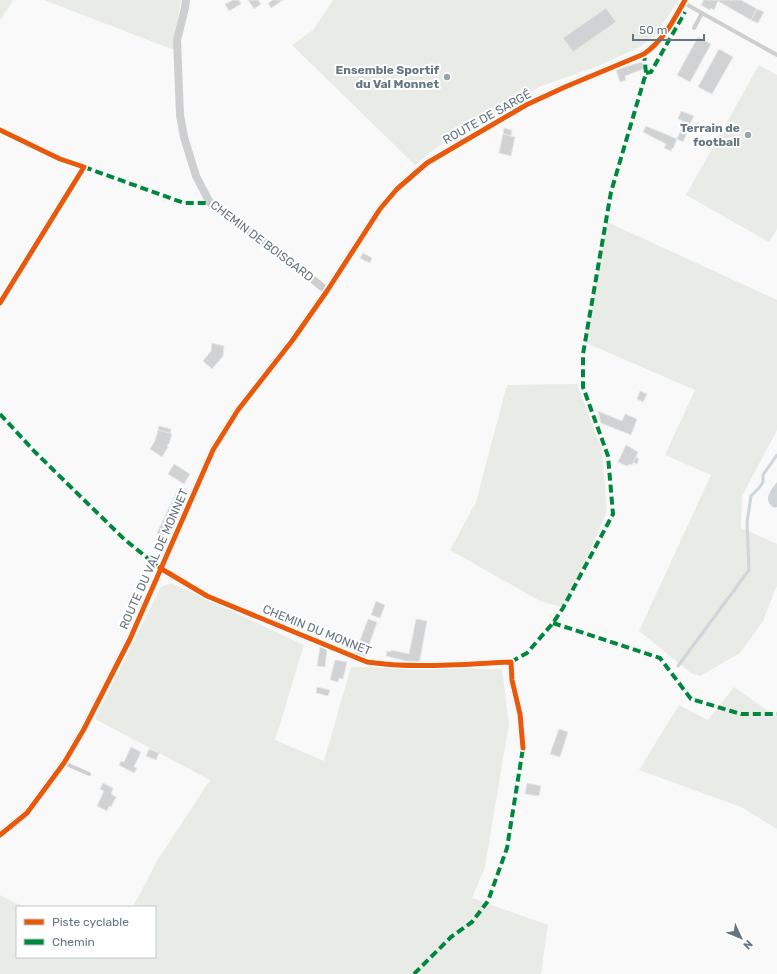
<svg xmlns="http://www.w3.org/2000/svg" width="777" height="974" viewBox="0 0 777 974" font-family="Rubik,sans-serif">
<rect width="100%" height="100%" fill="#f9f9f9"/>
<g fill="#e8ebe6">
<polygon points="0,0 13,0 0,21"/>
<polygon points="44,0 181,0 175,34 174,50"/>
<polygon points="333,0 679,0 655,35 640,47 598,66 539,87 433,150 415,165 292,45 313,30"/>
<polygon points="759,65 777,75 777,229 769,242 686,195"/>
<polygon points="607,222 777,300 777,430 742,496 741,528 777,544 777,587 776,587 763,621 740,653 700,676 691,673 639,631 711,475 665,455 695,390 584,342"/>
<polygon points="577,384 602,450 607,511 565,608 540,601 450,550 476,502 507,385"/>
<polygon points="171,583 304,645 275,740 324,761 351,667 502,669 509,724 485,867 472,898 548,925 541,974 0,974 0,895 24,907 17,907 17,957 155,957 155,907 133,907 157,861 210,780 95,719 161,587"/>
<polygon points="734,687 777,717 777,829 741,807 639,770 679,705 708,720"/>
</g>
<path fill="#ced6d9" d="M777,482V507L775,508C762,501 770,491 777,482Z"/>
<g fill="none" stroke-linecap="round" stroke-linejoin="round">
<polyline stroke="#ced6d9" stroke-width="3" points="678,666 749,570 747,522 751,496 759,488 763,482 763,475 777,455"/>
</g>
<g fill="#d0d2d3" stroke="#e8e8e8">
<polygon points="233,0 239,0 241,4 229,11 225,4"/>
<polygon points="248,0 258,0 261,4 254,9"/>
<polygon points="273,0 283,0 271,8 268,3"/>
<polygon points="704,0 741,0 757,9 751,20 718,1 714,10 711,8 710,10 701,5"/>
<polygon points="606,8 616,22 573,52 563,38"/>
<polygon points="757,9 764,12 758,23 751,20"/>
<polygon points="698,37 711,44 690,82 677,75"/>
<polygon points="719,49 733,57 712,94 698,87"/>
<polygon points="641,62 643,64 643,69 625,76 626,80 620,82 616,70"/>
<polygon points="681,111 694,116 690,124 678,119"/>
<polygon points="699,123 700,129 693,130 692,124"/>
<polygon points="646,126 677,139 673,149 672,148 671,151 664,148 666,144 643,132"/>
<polygon points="504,128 512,130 511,136 503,134"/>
<polygon points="681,130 687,133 683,142 677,139"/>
<polygon points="503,134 515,137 511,156 499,153"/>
<polygon points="363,253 372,258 370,263 360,258"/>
<polygon points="212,343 224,346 223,356 212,369 203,361 211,351"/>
<polygon points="640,391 647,394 643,402 637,399"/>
<polygon points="598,411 622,421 625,414 637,419 631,435 601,423"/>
<polygon points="159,426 171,429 170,434 158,430"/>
<polygon points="158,430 172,434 169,444 168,444 167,447 168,447 162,457 150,449 155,441"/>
<polygon points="626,445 638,452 632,465 629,464 627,466 618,462"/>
<polygon points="636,457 639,459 637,464 633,462"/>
<polygon points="174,464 190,474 184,484 168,474"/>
<polygon points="177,491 184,494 164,537 157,533"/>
<polygon points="376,601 385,605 380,618 371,615"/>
<polygon points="368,619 377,622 365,657 355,654"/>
<polygon points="416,619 427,621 419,664 386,656 387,651 391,652 391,650 409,654"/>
<polygon points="320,647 327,648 325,667 317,666"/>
<polygon points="335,660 347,662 343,679 339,678 338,682 330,680"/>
<polygon points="317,687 330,690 328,696 316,693"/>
<polygon points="559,729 568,732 560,757 550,754"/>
<polygon points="131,747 141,752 134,767 137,768 134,773 119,765 121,761 124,762"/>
<polygon points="149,749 159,753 156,760 146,756"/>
<polygon points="103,783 113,788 111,794 116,797 111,807 109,806 107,811 97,806 104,791 100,789"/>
<polygon points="527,783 541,786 539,796 525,794"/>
</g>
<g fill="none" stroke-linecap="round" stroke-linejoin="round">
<g stroke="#cecfd0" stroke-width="4">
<polyline points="684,3 777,55"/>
<polyline points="694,28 702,13"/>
<polyline points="64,763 89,774"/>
</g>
<g stroke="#cecfd0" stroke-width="8">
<polyline points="186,0 185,8 177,40 180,115 184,137 196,176 210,203 285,257 327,291"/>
<path d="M160,568L207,596L367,662C414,669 463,664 511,662L512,680L520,714L523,748"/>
<path d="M0,835L27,813L64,763L84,729L130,639L213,450L238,410L292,341L327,291L380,209L397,189L427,163L526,105L565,87L644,54C663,41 674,20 685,0"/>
</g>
<g stroke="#00873e" stroke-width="4" stroke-dasharray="8 4" stroke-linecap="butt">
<polyline points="646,73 651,72 685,12"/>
<polyline points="84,167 184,203 210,203"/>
<polyline points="0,414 35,452 124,539 160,568"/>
<polyline points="553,623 660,658 691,699 741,714 777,714"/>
<polyline points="511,662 527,653 553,623 563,608 613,514 608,456 583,387 583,354 611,192 646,73 644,54"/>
<polyline points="414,974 451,937 472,922 488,901 507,848 523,748"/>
</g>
<defs>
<g id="cycleway">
<polyline points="0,130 60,159 84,167 0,303"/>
<path d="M160,568L207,596L367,662C414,669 463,664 511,662L512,680L520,714L523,748"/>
<path d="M0,835L27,813L64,763L84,729L130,639L213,450L238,410L292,341L327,291L380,209L397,189L427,163L526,105L565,87L644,54C663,41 674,20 685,0"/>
</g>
</defs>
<use href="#cycleway" stroke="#fff" stroke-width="8"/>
<use href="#cycleway" stroke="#e8590c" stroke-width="5"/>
</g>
<g fill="#99a4ac" stroke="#fff" stroke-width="1.5">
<circle cx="447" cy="77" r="4"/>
<circle cx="748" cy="135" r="4"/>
</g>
<g text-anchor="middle" stroke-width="4" stroke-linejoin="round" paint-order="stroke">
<g font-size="12" font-weight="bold" fill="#657683" stroke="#fff" text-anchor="end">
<text x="439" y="74">Ensemble Sportif<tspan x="439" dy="14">du Val Monnet</tspan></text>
<text x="740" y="132">Terrain de<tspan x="740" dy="14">football</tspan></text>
</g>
<g font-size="12" fill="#657683" stroke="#fff">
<text transform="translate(487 117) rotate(-29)" y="4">ROUTE DE SARGÉ</text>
<text transform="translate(262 241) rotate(37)" y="4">CHEMIN DE BOISGARD</text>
<text transform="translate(154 559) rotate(-66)" y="4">ROUTE DU VAL DE MONNET</text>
<text transform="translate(317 630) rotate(22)" y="4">CHEMIN DU MONNET</text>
</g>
</g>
<rect x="16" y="906" width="140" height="52" fill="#ffffff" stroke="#c1c8cd"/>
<rect x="24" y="919" width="20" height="6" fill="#e8590c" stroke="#c1c8cd"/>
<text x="52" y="926" font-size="12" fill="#657683">Piste cyclable</text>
<rect x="24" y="939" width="20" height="6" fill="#00873e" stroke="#c1c8cd"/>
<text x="52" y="946" font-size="12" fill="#657683">Chemin</text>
<g transform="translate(741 938) rotate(134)" stroke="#ffffff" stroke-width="3" paint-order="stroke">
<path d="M0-3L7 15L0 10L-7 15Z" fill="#657683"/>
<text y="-6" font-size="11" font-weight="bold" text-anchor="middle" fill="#657683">N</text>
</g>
<path d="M633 34v6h71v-6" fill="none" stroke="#657683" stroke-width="2"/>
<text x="639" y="34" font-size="12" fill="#657683" stroke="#ffffff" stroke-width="3" paint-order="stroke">50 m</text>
</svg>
